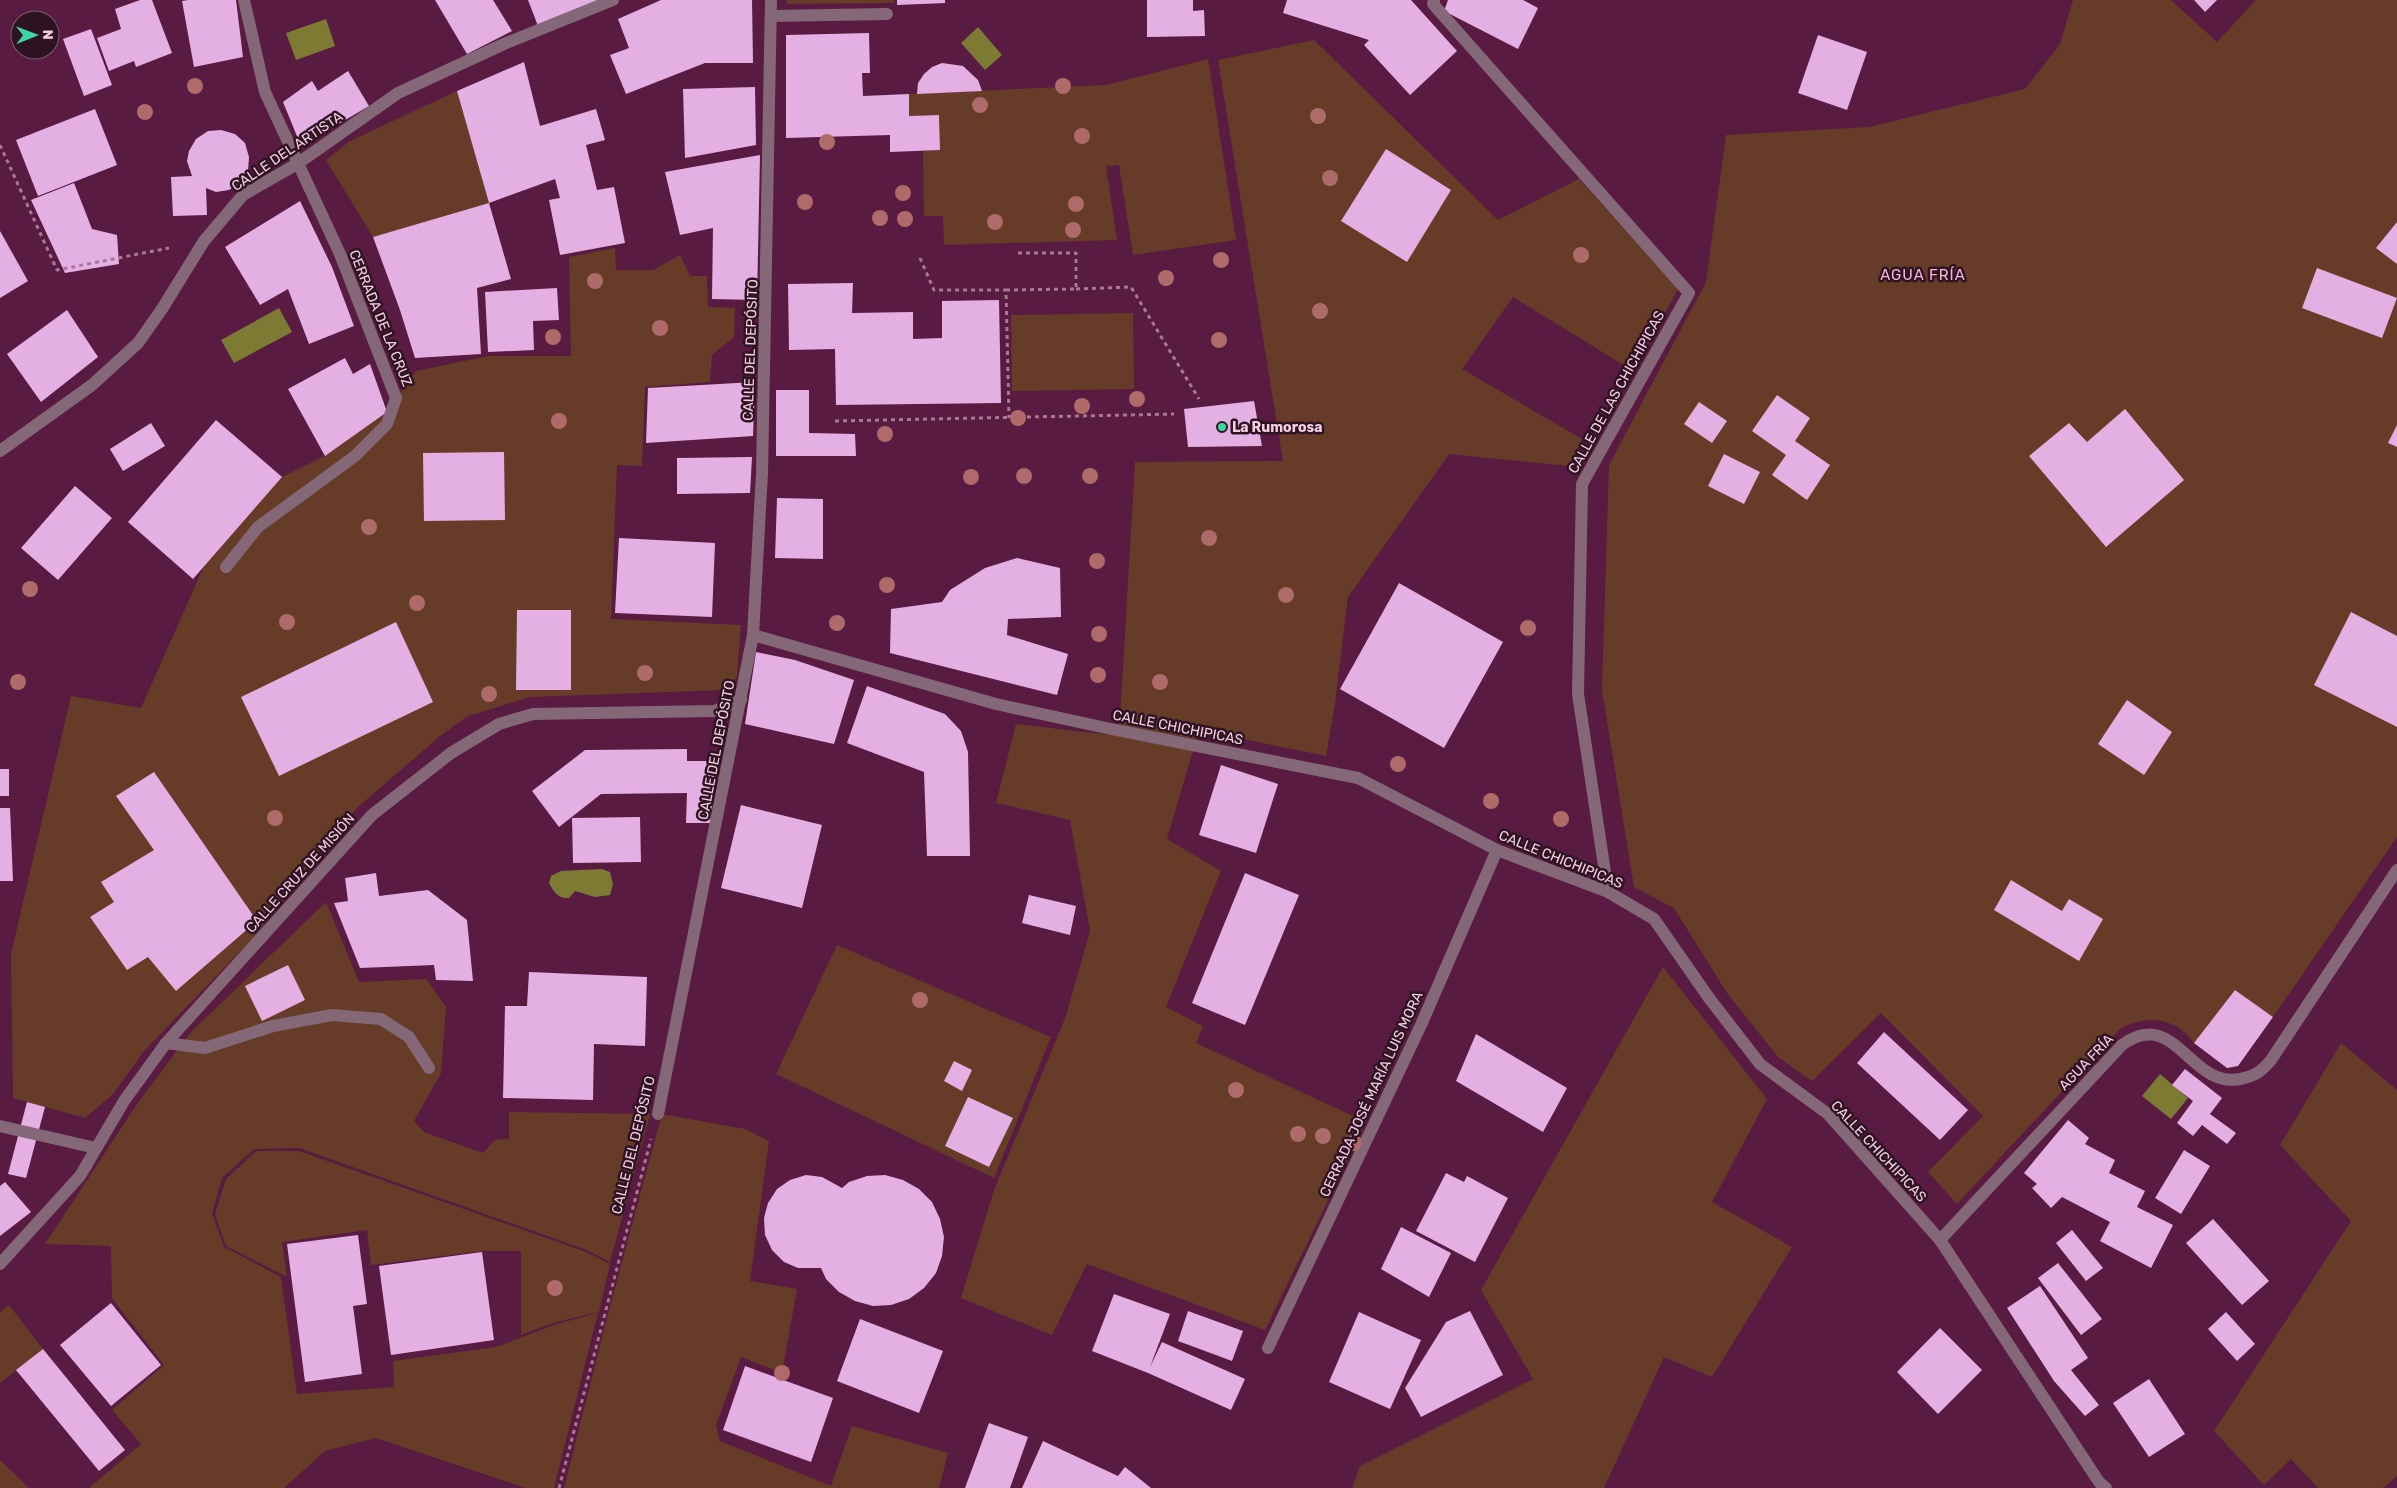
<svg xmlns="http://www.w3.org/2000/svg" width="2397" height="1488" viewBox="0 0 2397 1488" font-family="Rubik,sans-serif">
<rect width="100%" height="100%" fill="#591b41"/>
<g fill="#663c28">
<polygon points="786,0 894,0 894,3 787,4"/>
<path d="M2073,0H2171L2217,42L2256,0H2397V837L2273,1017L2235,990L2194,1043C2175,1017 2148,1014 2120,1029L1957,1204L1928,1172L1983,1116L1881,1013L1812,1081L1778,1057L1727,993L1674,908L1634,887L1602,690L1609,465L1706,282L1726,135L1869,127L2025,89L2060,44Z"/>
<polygon points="1314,40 1498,220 1579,179 1678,289 1633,371 1513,297 1462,369 1582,439 1570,466 1449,454 1348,597 1335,703 1326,756 1199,730 1167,839 1221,871 1166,1007 1203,1026 1196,1043 1366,1122 1265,1330 1087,1264 1052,1335 961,1298 994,1190 1066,1016 1090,931 1070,820 996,803 1016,724 1119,736 1135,462 1283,461 1218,60"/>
<polygon points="1208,59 1236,240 1133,255 1119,165 1106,166 1117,240 944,245 943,216 924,216 923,151 940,150 939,115 909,116 909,94 1106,85"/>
<polygon points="457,91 489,203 373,237 326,160 350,141"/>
<polygon points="615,248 616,270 653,270 680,255 690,276 707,276 708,307 735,308 734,337 712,355 710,382 645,387 642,466 617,465 611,619 741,625 737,677 725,690 530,697 468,716 440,736 359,806 324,845 256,935 144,1051 113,1094 85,1118 13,1098 11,954 71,696 141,708 209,555 282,477 325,456 387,412 416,371 488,356 571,356 569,257"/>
<polygon points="1133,313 1134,389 1012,391 1011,315"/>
<polygon points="326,902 359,982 426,979 446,1007 441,1073 414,1121 424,1132 483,1153 495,1140 509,1139 509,1112 650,1114 610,1262 587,1250 299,1148 254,1149 222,1178 212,1214 224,1247 281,1277 297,1394 394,1387 393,1361 496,1347 557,1324 598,1313 554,1488 526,1488 376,1438 325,1451 284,1488 89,1488 141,1444 112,1410 164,1365 112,1298 111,1246 45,1244 135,1107 190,1033"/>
<polygon points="837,945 1051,1037 994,1178 776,1074"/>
<polygon points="1663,967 1767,1099 1712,1202 1792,1247 1712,1377 1664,1357 1604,1488 1352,1488 1360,1466 1533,1379 1481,1290"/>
<polygon points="2341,1043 2397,1090 2397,1476 2383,1488 2318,1488 2291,1459 2264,1485 2214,1431 2351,1221 2280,1145"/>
<polygon points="662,1114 745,1129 769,1141 750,1281 797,1289 782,1373 741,1357 716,1425 720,1441 831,1486 852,1426 948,1453 939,1488 564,1488 609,1310"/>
<polygon points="256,1151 299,1151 586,1252 610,1264 599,1312 556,1322 521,1335 521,1251 482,1251 371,1265 367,1230 282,1242 287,1277 226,1246 215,1214 226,1179"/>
<polygon points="9,1305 43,1349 0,1383 0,1312"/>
<polygon points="0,1460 29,1488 0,1488"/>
</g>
<g fill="#7d7a34">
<polygon points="326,19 335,46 296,60 286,33"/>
<polygon points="978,27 1002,55 985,70 961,43"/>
<polygon points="279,308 292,332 234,363 221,340"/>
<path d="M602,869L610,872L613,884L610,895L595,897L575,891L569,898C558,899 554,892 549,883L551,876L561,871Z"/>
<polygon points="2160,1074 2188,1098 2171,1119 2142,1096"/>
</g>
<g fill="#e4b0e4">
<polygon points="140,0 152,0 172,53 136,67 134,61 109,71 97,38 121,29 115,9"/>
<polygon points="188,0 236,0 243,57 194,67 182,1"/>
<polygon points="435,0 493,0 512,31 467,54"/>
<polygon points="528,0 603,0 538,26"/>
<polygon points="661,0 752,0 753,63 705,63 626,94 610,55 629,48 618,19"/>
<polygon points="897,0 945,0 945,3 897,5"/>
<polygon points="1147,0 1193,0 1193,11 1204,10 1205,36 1147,37"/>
<polygon points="1287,0 1411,0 1457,51 1410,95 1364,45 1369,40 1283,13"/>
<polygon points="1448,0 1523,0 1538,8 1518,49 1444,11"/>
<polygon points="2194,0 2217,0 2205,12"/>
<polygon points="91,29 112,85 84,96 63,39"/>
<polygon points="869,33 870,73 862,73 863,96 909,94 909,116 939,115 940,150 890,152 890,135 786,138 786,35"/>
<polygon points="1818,35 1867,52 1847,110 1798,93"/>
<polygon points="524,62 540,126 596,109 605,140 586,145 597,190 614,187 625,243 560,255 549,200 560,198 555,179 489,203 457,91"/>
<polygon points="942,63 963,66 978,80 982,91 917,94 918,83 924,74 932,67"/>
<polygon points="348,71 369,106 301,146 283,102 312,81 318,91"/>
<polygon points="755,87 756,145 685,158 683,89"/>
<polygon points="95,109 117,165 38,196 16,140"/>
<polygon points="221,130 235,134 245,143 249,157 248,171 241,182 229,190 216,192 206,188 207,215 173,216 171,177 192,176 187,161 189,151 196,139 208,131"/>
<polygon points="1386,149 1451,190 1407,262 1341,221"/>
<polygon points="760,155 757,300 712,299 713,228 680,235 665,172"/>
<polygon points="74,183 92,229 117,235 119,264 65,273 31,200"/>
<polygon points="300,201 332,267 354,326 309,344 288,289 260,305 225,247"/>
<polygon points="489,203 511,279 477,288 481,354 415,358 400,310 373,237"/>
<polygon points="2397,222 2397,264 2376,248"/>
<polygon points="0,231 28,281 0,298"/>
<polygon points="2317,268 2397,298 2382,338 2302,308"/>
<polygon points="853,283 852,313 913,312 913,339 942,338 942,301 999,300 1001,403 836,405 835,349 789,350 788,284"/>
<polygon points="557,288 559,320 533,321 534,350 488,352 485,292"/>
<polygon points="67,310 98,357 41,402 7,354"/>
<polygon points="345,358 353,374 370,364 387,412 325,456 288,389"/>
<polygon points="755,382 753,436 646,443 648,388"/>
<polygon points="776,390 809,390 809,433 855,434 856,456 776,456"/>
<polygon points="1777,395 1810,418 1795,441 1830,465 1807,500 1772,475 1786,455 1752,431"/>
<polygon points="1254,401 1262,446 1188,447 1184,409"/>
<polygon points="1699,402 1727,421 1712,443 1684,424"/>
<polygon points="2125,409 2184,480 2106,547 2029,456 2069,423 2087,442"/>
<polygon points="216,420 282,477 193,579 128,522"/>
<polygon points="151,423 165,446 123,471 110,449"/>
<polygon points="2397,425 2397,447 2388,443"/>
<polygon points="504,452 505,520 424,521 423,453"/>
<polygon points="1724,454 1760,472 1744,504 1708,486"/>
<polygon points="752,457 750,493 677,494 677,458"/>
<polygon points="75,486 112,518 58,580 21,548"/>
<polygon points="777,498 823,499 823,559 775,558"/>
<polygon points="619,538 715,543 712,617 615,613"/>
<polygon points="1017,558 1060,568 1061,617 1008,619 1007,635 1068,654 1057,695 890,653 891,609 942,602 950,590 985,568"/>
<polygon points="1399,583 1503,642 1444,748 1340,689"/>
<polygon points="517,610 571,610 571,690 516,690"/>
<polygon points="2351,612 2397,636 2397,727 2314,685"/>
<polygon points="396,622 433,702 279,776 241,697"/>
<polygon points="756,652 795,660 854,680 834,744 745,724"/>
<polygon points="867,686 945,714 961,731 968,752 970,856 927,856 924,772 847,743"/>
<polygon points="2127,700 2172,732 2144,775 2098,744"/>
<polygon points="687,749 687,761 717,761 710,823 686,823 687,793 601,794 559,827 532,791 585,750"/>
<polygon points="1221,765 1278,784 1256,853 1199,835"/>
<rect x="0" y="769" width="9" height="27"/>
<polygon points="154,772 257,921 176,991 148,957 127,970 90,917 114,902 101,882 154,850 116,796"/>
<polygon points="741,805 822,825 802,908 721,888"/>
<polygon points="0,808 10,808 13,881 0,881"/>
<polygon points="640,817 641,862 573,863 572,818"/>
<polygon points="376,873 379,896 428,890 467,920 473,981 436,980 434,965 360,968 334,903 348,901 345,878"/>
<polygon points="1245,873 1299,895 1245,1025 1192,1003"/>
<polygon points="2011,880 2062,911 2069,899 2103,919 2079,961 1994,910"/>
<polygon points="1029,895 1076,906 1070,935 1022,923"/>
<polygon points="288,965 305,1000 262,1021 245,986"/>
<polygon points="529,972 647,977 645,1046 594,1044 593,1100 503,1098 505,1006 527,1006"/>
<polygon points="2235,990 2273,1017 2238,1066 2227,1068 2194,1043"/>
<polygon points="1884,1032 1968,1110 1940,1140 1857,1063"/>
<polygon points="1476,1034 1567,1088 1543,1132 1456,1081"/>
<polygon points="954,1061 972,1070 962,1091 944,1081"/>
<polygon points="2185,1069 2222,1098 2210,1114 2236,1133 2227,1144 2202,1125 2193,1136 2177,1123 2193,1101 2172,1085"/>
<polygon points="968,1097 1013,1118 989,1167 945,1146"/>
<polygon points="27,1102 45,1107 26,1178 8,1174"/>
<polygon points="2068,1120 2089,1138 2085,1144 2115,1160 2109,1173 2145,1191 2137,1207 2173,1225 2151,1268 2100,1241 2110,1222 2062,1197 2051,1208 2032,1188 2037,1184 2024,1173"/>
<polygon points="2184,1150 2210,1166 2181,1214 2155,1198"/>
<polygon points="1446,1173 1464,1182 1467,1176 1508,1198 1475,1262 1416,1231"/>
<polygon points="806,1175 822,1177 842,1188 849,1182 867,1176 885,1175 903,1180 919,1189 932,1202 940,1219 944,1237 942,1256 936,1273 924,1288 909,1299 891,1305 873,1306 855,1301 839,1292 826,1279 821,1268 798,1268 784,1262 772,1250 765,1235 764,1218 768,1203 777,1189 790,1180"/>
<polygon points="5,1182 31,1212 0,1236 0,1186"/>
<polygon points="2213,1219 2269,1281 2242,1305 2186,1243"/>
<polygon points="1401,1227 1451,1253 1429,1297 1381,1269"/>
<polygon points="2072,1230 2103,1268 2086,1281 2056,1243"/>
<polygon points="358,1235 367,1304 353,1306 362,1374 305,1382 287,1244"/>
<polygon points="482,1252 494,1340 391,1355 379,1266"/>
<polygon points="2058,1263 2102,1319 2081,1335 2038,1278"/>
<polygon points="2040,1286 2088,1358 2071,1370 2099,1405 2085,1416 2054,1381 2007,1308"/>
<polygon points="1114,1294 1170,1314 1150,1367 1162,1342 1245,1379 1231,1410 1148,1373 1092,1351"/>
<polygon points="111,1303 161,1365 111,1406 60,1345"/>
<polygon points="1188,1311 1243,1331 1232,1361 1178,1341"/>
<polygon points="1470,1311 1503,1375 1421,1417 1405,1388 1446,1322"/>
<polygon points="1359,1312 1421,1340 1390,1409 1329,1382"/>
<polygon points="2226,1312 2255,1344 2237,1361 2208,1329"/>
<polygon points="860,1319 943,1351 919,1413 837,1381"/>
<polygon points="1940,1328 1982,1370 1938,1414 1897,1372"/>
<polygon points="43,1349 125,1450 99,1471 16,1370"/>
<polygon points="745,1366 833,1398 811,1462 723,1430"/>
<polygon points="2149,1379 2185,1434 2149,1457 2113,1403"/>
<polygon points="989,1423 1028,1437 1010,1488 965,1488"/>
<polygon points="1043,1441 1118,1476 1125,1467 1151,1488 1022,1488"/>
</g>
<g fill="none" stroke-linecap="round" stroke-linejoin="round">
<g stroke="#aa7794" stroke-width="3" stroke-dasharray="4 4" stroke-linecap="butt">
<polyline points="0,145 57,270 169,248"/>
<polyline points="920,258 934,290 1006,290 1009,418"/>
<polyline points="1076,289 1131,287 1199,399"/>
<polyline points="1006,290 1076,289 1076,253 1014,253"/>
<polyline points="835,421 1174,414"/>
<polyline points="559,1488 651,1139"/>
</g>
<g stroke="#846877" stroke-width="12">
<polyline points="1434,0 1433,4 1689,293 1582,484 1578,694 1608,892"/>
<polyline points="772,16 887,14"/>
<polyline points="0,451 92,385 138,343 162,309 204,241 243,195 297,164 398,93 504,44 613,0"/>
<polyline points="226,567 258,527 355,456 387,424 396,398 340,254 265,92 244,0"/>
<polyline points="753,635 996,704 1111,729 1358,778 1497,850 1608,892 1654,919 1709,998 1760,1064 1828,1114 1940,1240 2099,1482 2106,1488"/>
<polyline points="166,1043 205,1048 273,1026 332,1015 381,1019 409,1037 429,1068"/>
<polyline points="658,1114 753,635 762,473 771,0"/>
<polyline points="0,1126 96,1148"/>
<path d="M1940,1240L2122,1045C2175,1006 2190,1089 2240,1079C2255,1076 2261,1072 2271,1060L2397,870"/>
<polyline points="0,1264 80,1176 124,1101 166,1043 372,815 451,753 499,724 533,714 714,711 741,700"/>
<polyline points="1268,1348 1421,1025 1497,850"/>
</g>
</g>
<g fill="#af6b69">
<circle cx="195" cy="86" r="8"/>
<circle cx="1063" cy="86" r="8"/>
<circle cx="980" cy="105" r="8"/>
<circle cx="145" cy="112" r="8"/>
<circle cx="1318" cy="116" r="8"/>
<circle cx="1082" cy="136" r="8"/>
<circle cx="827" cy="142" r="8"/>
<circle cx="1330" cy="178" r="8"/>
<circle cx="903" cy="193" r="8"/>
<circle cx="805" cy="202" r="8"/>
<circle cx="1076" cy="204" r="8"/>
<circle cx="880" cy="218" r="8"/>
<circle cx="905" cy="219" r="8"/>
<circle cx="995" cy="222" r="8"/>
<circle cx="1073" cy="230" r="8"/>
<circle cx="1581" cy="255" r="8"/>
<circle cx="1221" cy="260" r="8"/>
<circle cx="1166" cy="278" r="8"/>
<circle cx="595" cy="281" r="8"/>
<circle cx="1320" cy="311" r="8"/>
<circle cx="660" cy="328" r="8"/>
<circle cx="553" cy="337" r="8"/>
<circle cx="1219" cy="340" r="8"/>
<circle cx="1137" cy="399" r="8"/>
<circle cx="1082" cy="406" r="8"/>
<circle cx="1018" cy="418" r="8"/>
<circle cx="559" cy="421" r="8"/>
<circle cx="885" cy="434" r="8"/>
<circle cx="1024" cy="476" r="8"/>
<circle cx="1090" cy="476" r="8"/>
<circle cx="971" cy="477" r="8"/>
<circle cx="369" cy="527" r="8"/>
<circle cx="1209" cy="538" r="8"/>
<circle cx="1097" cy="561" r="8"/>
<circle cx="887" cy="585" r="8"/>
<circle cx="30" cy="589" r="8"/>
<circle cx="1286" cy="595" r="8"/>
<circle cx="417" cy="603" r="8"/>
<circle cx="287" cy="622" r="8"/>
<circle cx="837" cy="623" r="8"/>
<circle cx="1528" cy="628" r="8"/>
<circle cx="1099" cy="634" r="8"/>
<circle cx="645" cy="673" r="8"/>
<circle cx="1098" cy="675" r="8"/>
<circle cx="18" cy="682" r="8"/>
<circle cx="1160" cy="682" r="8"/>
<circle cx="489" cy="694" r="8"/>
<circle cx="1398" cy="764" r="8"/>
<circle cx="1491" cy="801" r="8"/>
<circle cx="275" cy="818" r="8"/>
<circle cx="1561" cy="819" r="8"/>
<circle cx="920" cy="1000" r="8"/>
<circle cx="1236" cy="1090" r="8"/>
<circle cx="1298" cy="1134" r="8"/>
<circle cx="1323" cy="1136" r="8"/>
<circle cx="1354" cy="1143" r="8"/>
<circle cx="555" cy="1288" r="8"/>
<circle cx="782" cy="1373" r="8"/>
</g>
<circle fill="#3fd4a2" stroke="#2e1323" stroke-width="2" cx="1222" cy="427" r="5"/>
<g text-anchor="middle" stroke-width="5" stroke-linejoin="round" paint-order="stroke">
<g font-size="14" fill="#f5cee2" stroke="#2e1323">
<text transform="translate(287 151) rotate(-34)" y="5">CALLE DEL ARTISTA</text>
<text transform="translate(381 318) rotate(68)" y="5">CERRADA DE LA CRUZ</text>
<text transform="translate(750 350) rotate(-88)" y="5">CALLE DEL DEPÓSITO</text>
<text transform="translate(1616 392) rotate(-61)" y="5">CALLE DE LAS CHICHIPICAS</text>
<text transform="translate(1178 727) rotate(11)" y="5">CALLE CHICHIPICAS</text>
<text transform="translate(716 750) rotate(-79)" y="5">CALLE DEL DEPÓSITO</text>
<text transform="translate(1561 859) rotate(22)" y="5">CALLE CHICHIPICAS</text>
<text transform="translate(300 873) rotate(-48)" y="5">CALLE CRUZ DE MISIÓN</text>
<text transform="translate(2086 1062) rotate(-46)" y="5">AGUA FRÍA</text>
<text transform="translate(1371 1094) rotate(-65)" y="5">CERRADA JOSÉ MARÍA LUIS MORA</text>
<text transform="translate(633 1145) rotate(-76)" y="5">CALLE DEL DEPÓSITO</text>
<text transform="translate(1879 1151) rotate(47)" y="5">CALLE CHICHIPICAS</text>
</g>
<g font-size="14" font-weight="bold" fill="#f5cee2" stroke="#2e1323" text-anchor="start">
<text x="1232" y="432">La Rumorosa</text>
</g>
<g font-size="15" letter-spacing="1" fill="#feb3db" stroke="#2e1323">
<text x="1923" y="280">AGUA FRÍA</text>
</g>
</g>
<g transform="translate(35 35) rotate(89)"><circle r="24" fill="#2e1323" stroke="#7e5e6f"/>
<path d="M0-4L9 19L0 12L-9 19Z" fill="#3fd4a2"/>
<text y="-8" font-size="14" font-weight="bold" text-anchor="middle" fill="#f5cee2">N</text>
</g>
</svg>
